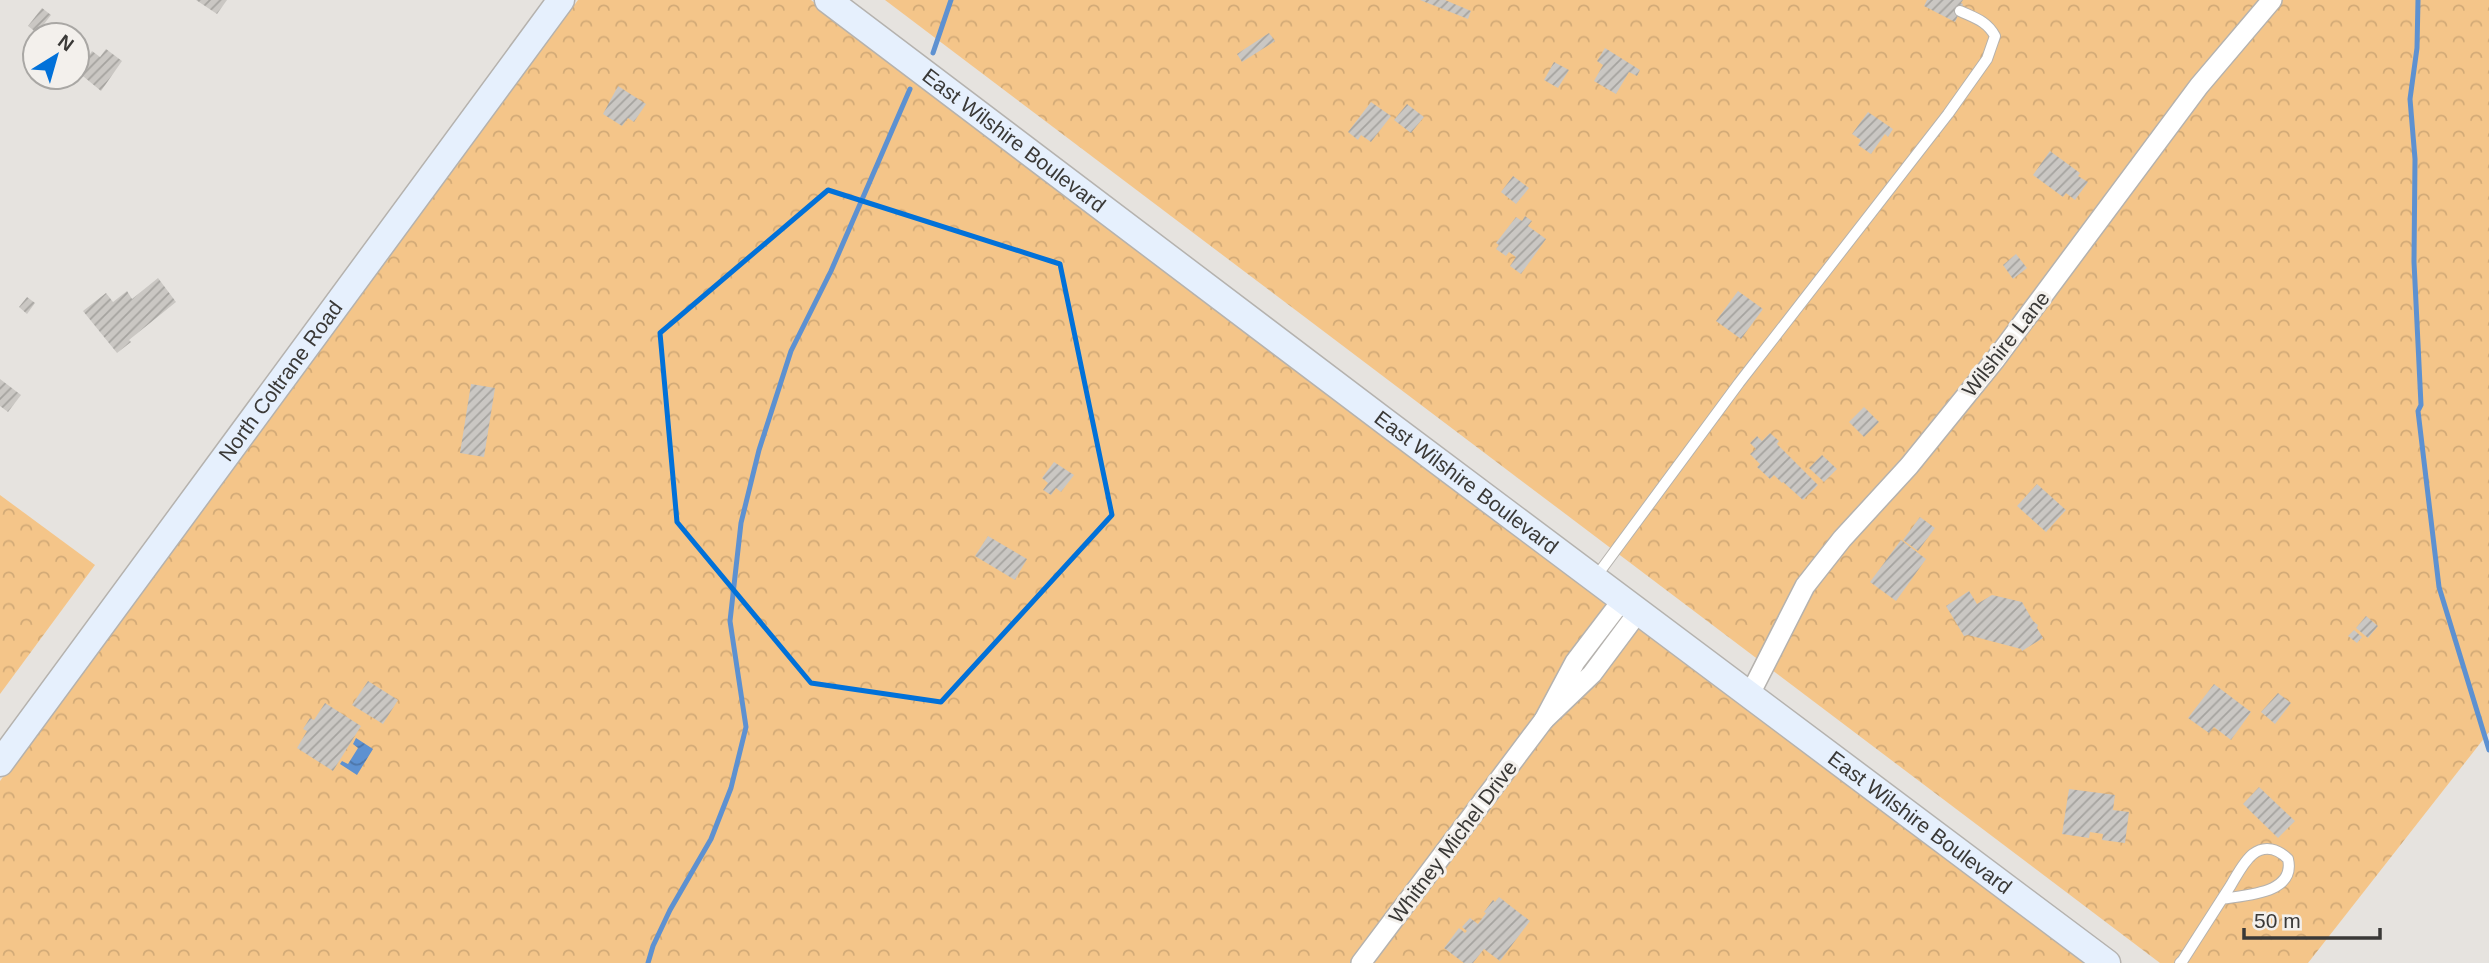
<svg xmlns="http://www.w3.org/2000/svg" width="2489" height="963" viewBox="0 0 2489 963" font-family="Helvetica,sans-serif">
<defs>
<pattern id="forest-crowns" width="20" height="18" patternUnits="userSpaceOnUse" patternTransform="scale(1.75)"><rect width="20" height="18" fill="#f4c589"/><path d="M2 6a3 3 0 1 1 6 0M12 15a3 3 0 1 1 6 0" fill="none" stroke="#d2aa77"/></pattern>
<pattern id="water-waves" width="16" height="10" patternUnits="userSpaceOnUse" patternTransform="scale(1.75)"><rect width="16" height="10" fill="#5d91d1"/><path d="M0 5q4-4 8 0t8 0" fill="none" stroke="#4e77aa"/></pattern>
<pattern id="building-hatch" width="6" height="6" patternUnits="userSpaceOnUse" patternTransform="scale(1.75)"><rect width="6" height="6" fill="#cac7c3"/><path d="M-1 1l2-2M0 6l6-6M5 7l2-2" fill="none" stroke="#a5a39f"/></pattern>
</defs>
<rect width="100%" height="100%" fill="#e6e3df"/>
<g fill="url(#forest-crowns)">
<polygon points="578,0 811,0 2089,963 0,963 0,781"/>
<polygon points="885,0 2489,0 2489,732 2308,963 2160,963"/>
<polygon points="0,495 95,565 0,694"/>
</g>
<polygon fill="url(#water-waves)" points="356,738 373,749 357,775 340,764 342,761 348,764 358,748 353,744"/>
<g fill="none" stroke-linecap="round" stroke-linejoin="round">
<g stroke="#5d91d1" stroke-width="5">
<polyline points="2418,0 2417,48 2410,99 2415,159 2414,262 2421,405 2418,411 2439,587 2489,750"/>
<polyline points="933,53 951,0"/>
<polyline points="648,963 653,946 670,910 711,839 731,788 746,727 730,621 741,523 759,450 791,351 831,271 910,89"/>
</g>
</g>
<g fill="url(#building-hatch)">
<polygon points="196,0 227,0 217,14"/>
<polygon points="1420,0 1445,0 1471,11 1468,19"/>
<polygon points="1927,0 1963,0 1961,3 1963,4 1955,22 1924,6"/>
<polygon points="42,8 51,15 37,33 28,26"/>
<polygon points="1269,33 1275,41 1242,62 1237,54"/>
<polygon points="35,47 35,70 24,61"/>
<polygon points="1605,48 1640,70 1637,76 1629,72 1616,94 1594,81 1603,65 1597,61"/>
<polygon points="106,49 122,61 101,91 78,72 92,51 100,57"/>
<polygon points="1554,62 1569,70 1558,88 1544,80"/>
<polygon points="618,86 646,104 634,122 628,118 622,126 603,114"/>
<polygon points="1371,102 1391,116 1371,142 1361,135 1358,140 1348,132"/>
<polygon points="1407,104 1424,117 1411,133 1394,120"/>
<polygon points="1868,112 1893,129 1888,137 1885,134 1871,154 1858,145 1861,140 1852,134"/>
<polygon points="2050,151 2080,173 2078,176 2088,182 2075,200 2066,193 2063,197 2033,175"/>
<polygon points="1513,176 1529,188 1516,204 1501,192"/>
<polygon points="1525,216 1532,221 1528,226 1546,239 1521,274 1510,266 1516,257 1509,252 1506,256 1496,249 1499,245 1496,243 1516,217 1522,221"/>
<polygon points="2016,254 2027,268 2013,279 2003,265"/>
<polygon points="158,278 176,302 129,340 131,342 117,353 83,311 106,293 113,302 127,291 132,299"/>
<polygon points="1738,291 1763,309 1741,339 1716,321"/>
<polygon points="27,297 35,303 27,314 19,307"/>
<polygon points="0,379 21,395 8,412 0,406"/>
<polygon points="471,384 495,388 484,457 460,453"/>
<polygon points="1864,407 1879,422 1864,437 1849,422"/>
<polygon points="1770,433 1779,441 1777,444 1818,485 1803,500 1783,482 1782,483 1774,475 1770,479 1757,467 1760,464 1750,454 1756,449 1750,443 1757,436 1762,441"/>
<polygon points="1822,455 1837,469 1824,482 1809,468"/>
<polygon points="1054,462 1074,475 1061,492 1056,488 1051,495 1043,490 1048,483 1042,478"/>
<polygon points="2037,484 2066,510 2046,532 2017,506"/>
<polygon points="1920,517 1935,528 1918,551 1903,540"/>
<polygon points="988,536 1027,559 1015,580 975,556"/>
<polygon points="1901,540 1926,559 1896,601 1870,582"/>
<polygon points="1969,591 1977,604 1992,595 2022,602 2033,621 2038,625 2037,628 2043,638 2022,651 2021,649 1968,635 1964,636 1946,606"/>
<polygon points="2366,616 2378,626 2368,638 2356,628"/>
<polygon points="2354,630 2362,637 2357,643 2348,636"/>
<polygon points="368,681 398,700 383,724 352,705"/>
<polygon points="2214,684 2251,712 2231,740 2214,727 2209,733 2188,718"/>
<polygon points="2278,693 2291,703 2275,724 2261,712"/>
<polygon points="325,703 361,726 333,771 297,748 307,731 303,729 310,718 314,720"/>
<polygon points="2259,787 2295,821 2278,838 2243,804"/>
<polygon points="2069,789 2115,795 2113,810 2129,812 2125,843 2102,840 2103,834 2090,832 2089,838 2062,834"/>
<polygon points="1499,897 1530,921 1500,961 1484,949 1473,963 1464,963 1444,948 1459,928 1465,933 1467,931 1462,927 1470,918 1478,924 1486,913 1484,912 1493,900 1495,902"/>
</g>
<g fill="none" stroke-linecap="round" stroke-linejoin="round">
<defs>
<g id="lane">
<path d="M1595,578L1739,383L1948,114L1987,59L1995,36C1987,21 1975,18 1960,11"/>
<path d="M2180,963L2183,960C2199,935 2215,910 2231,885C2237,875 2244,861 2253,854C2265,845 2278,849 2288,859C2296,894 2245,895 2222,899"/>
</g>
<g id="street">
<polyline points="1623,599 1575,662 1544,720 1592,674 1639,611"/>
<polyline points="1750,694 1805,586 1842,539 1909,466 1995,360 2199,86 2272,0"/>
<polyline points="1361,963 1544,720"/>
</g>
<g id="secondary">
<path id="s1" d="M828,0L1387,423L2107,963"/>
<path id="s2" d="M0,763L561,0"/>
</g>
</defs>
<use href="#lane" stroke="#b5b2ae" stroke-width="12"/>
<use href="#street" stroke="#b5b2ae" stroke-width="22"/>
<use href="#secondary" stroke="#b5b2ae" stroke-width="29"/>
<use href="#lane" stroke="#fff" stroke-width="10"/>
<use href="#street" stroke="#fff" stroke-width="19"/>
<use href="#secondary" stroke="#e6f0fd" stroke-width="26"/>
</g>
<path fill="none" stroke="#0171d9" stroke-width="5" stroke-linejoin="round" d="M828,190L1060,264L1112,515L941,702L811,683L677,522L660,333Z"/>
<g text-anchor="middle" stroke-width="6" stroke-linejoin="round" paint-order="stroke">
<g font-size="21" fill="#3a3937" stroke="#f3f0ec">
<text dy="7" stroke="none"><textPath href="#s1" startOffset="233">East Wilshire Boulevard</textPath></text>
<text transform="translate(2006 344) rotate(-52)" y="7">Wilshire Lane</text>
<text dy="7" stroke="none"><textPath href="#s2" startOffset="474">North Coltrane Road</textPath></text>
<text dy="7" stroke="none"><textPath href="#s1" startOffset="800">East Wilshire Boulevard</textPath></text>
<text dy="7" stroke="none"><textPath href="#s1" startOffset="1367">East Wilshire Boulevard</textPath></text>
<text transform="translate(1453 842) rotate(-53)" y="7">Whitney Michel Drive</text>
</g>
</g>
<g transform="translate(56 56) rotate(37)"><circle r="33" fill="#f3f0ec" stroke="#a9a7a4" stroke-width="2"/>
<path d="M0-5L12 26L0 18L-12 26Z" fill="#0171d9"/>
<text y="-10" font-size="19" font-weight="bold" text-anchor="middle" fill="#3a3937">N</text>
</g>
<path d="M2244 928v10h136v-10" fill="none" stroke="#3a3937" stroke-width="3.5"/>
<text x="2254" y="928" font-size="21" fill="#3a3937" stroke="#f3f0ec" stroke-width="5" paint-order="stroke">50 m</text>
</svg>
